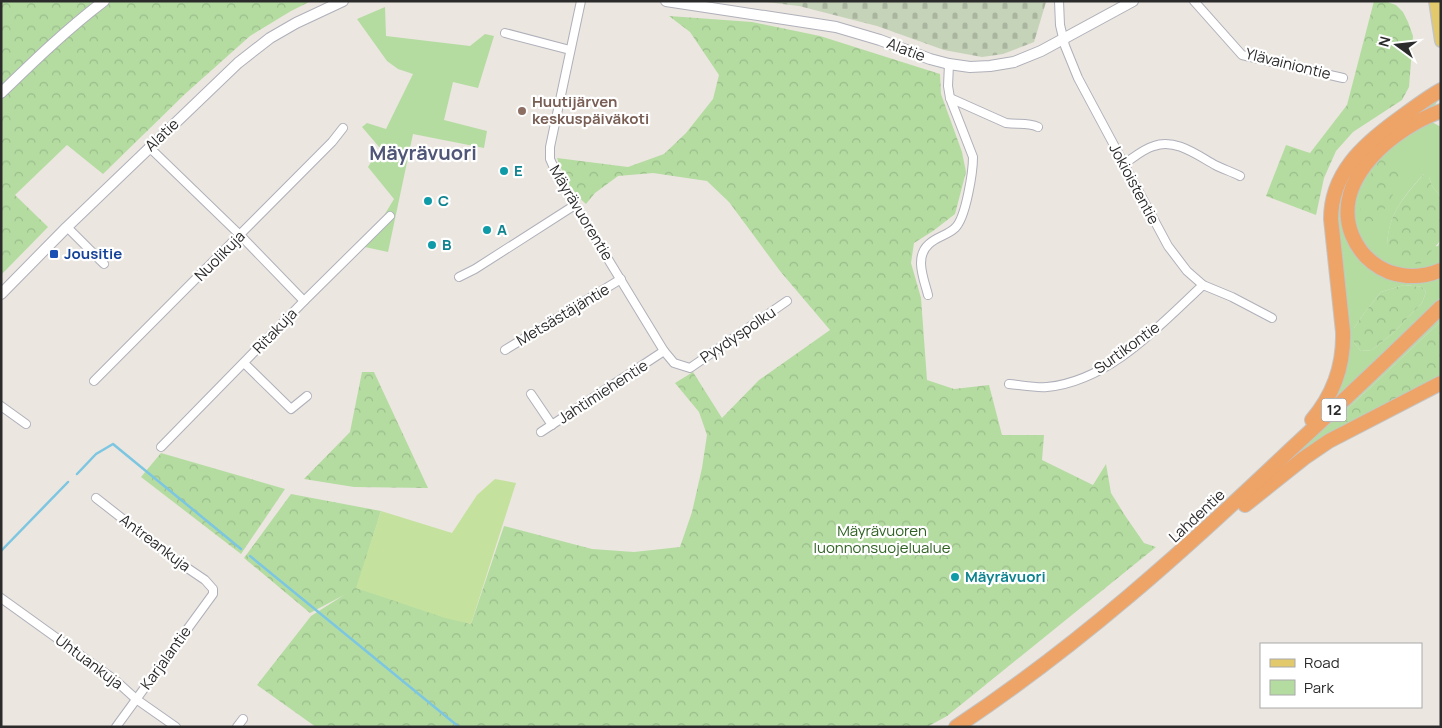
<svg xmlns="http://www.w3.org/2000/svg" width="1442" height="728" viewBox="0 0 1442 728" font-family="Manrope,sans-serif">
<defs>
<pattern id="forest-crowns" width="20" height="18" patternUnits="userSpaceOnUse" patternTransform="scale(1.25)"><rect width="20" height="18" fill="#b4dca1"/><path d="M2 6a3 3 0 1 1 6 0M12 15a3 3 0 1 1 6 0" fill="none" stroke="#9bbd8b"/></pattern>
<pattern id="cemetery-stones" width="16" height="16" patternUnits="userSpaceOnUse" patternTransform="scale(1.25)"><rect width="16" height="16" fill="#c5d3b8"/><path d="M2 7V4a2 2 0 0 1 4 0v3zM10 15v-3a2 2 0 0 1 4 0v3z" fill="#a9b59e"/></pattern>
</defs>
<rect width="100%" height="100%" fill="#ebe6df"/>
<g fill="#b4dca1" fill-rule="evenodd">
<polygon points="385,7 386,36 470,46 485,34 494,36 478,88 453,82 444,120 487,131 484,148 413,134 388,252 365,247 394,199 368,167 380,148 362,127 367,123 386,129 413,74 398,69 387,61 357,19"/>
<path d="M1434,98L1438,100L1435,105C1405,126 1371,143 1353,178C1322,237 1379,300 1441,274V297L1332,404L1346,361L1347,332C1344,310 1342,288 1340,267C1336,236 1331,205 1345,176C1360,146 1406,116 1434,98ZM1404,285L1422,287L1426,292L1422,303L1392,334L1372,350L1361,351L1354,343V328L1365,312L1381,292Z"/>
<path d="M1430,121L1441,127V197L1432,186L1429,177L1424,174C1401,199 1387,216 1387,251L1438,246L1441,240V265L1414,273L1385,266L1362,246L1352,218L1358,186L1392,143Z"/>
<polygon points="1441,316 1441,321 1342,414 1341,418 1351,422 1441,375 1441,379 1266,481"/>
</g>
<g fill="url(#forest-crowns)">
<polygon points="1,1 311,1 291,11 250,36 185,94 103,174 67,145 15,195 48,227 1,275"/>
<polygon points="1374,1 1384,1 1396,5 1403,12 1408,22 1413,36 1409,87 1402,100 1353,132 1336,151 1324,178 1316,215 1266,196 1286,145 1310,153 1347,105"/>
<path d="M669,16L752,22L820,36L940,74L941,94L962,152L966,172L955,214L933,231L914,243L911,263L921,298L927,380L954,389L989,385L1002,435H1044L1042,460L1093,485L1106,464L1111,493L1126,517L1144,543L1156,547L947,716L927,727H316L257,685L311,616L344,595L310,613L244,558L291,494L381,511L357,588L471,624L504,526L592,549L634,552L680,547L692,512L702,468L707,435L699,412L675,383L693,372L722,418L759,380L830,330L780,271L729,202L707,181L653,173L618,176L595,193L586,204C571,192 564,176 557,158L628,167L664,154L686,133L713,99L719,75L690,32Z"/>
<path d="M1386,154L1395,156L1401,164C1398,191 1391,200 1376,221L1365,222L1360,215C1361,192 1369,170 1386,154Z"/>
<path d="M1424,174H1428L1432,186L1441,197V240L1420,264C1405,264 1397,262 1387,251C1387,215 1401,200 1424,174Z"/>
<polygon points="1404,285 1422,287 1426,292 1422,303 1392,334 1372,350 1361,351 1354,343 1354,328 1365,312 1381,292"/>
<polygon points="1441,321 1441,375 1351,422 1345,422 1341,420 1342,414"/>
<polygon points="362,372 374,372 428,488 354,487 304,479 350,432"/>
<polygon points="161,453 285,489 241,554 141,477"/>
</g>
<polygon fill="url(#cemetery-stones)" points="759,1 1043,1 1046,2 1034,42 1003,54 982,57 944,50 877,26 799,6"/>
<polygon fill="#c4e29e" points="495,479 516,483 471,624 445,618 356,588 381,511 452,533 477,495"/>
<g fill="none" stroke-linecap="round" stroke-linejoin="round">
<g stroke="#7dc6e2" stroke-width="2.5">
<polyline points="77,474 96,454 113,444 241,549"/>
<polyline points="1,551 68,482"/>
<polyline points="250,556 459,727"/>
</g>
<defs>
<g id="street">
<polyline points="581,1 550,147 550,159 558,177 664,351 674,363 690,368 787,301"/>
<polyline points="1059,1 1060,25 1065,46 1078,78 1168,246 1187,271 1203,285 1232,297 1272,318"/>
<polyline points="1194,1 1242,55 1343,78"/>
<polyline points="505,33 570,50"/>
<path d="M950,98L1006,123C1018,125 1027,122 1038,127"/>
<polyline points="149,147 241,236 304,301"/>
<path d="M1124,164C1133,158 1143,149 1154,146C1175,138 1197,155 1215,165C1223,169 1232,172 1240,176"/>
<polyline points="67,227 104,264"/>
<polyline points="459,277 475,269 575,205"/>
<path d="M928,295C924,279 914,257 929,244C936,237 948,235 955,228C966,218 973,171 973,157L950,98L948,86L949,64"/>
<polyline points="505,350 621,279"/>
<polyline points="244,363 291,409 307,396"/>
<polyline points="94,381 332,142 343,128"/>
<path d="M1009,384C1021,385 1035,388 1047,387C1110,381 1160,325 1203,285"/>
<polyline points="531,394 552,425"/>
<polyline points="1,406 26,424"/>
<polyline points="541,432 664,351"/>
<polyline points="161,447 304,301 390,216"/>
<polyline points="96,498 174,559 205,580 213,589 213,594 116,727"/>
<polyline points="1,598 115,680 136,699 176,727"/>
<polyline points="237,727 243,719"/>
</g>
<g id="secondary">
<polyline points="666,1 836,27 880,40 930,59 949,64 970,67 990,66 1014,62 1041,51 1133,1"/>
<path d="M1,93C34,61 67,29 104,1"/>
<polyline points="1,294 67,227 238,63 270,38 296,23 343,1"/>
</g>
<polyline id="primary" points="1435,1 1441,41"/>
<g id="highway">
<path d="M1441,111C1394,128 1330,179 1352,235C1359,252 1372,265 1389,272C1407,278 1423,278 1441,270"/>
<path d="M1312,420C1334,394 1344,366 1343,332L1331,219C1331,174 1362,146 1396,121C1411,110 1425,99 1441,90"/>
<polyline points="1245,505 1304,458 1329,441 1441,383"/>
<path d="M956,727C1078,646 1184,551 1290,450C1341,403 1391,356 1441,307"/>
</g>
</defs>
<use href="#street" stroke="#afb0ba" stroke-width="10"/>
<use href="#secondary" stroke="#afb0ba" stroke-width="12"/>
<use href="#primary" stroke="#c4c4c4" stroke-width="14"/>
<use href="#highway" stroke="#c4c4c4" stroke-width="16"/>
<use href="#street" stroke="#fff" stroke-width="8"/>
<use href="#secondary" stroke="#fff" stroke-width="10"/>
<use href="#primary" stroke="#e2c96c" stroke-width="11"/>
<use href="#highway" stroke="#eea367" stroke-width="14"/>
</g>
<circle fill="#8d6e63" stroke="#fff" stroke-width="2" cx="522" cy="111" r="5"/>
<g fill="#0f9aa8" stroke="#fff" stroke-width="2">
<circle cx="504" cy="171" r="5"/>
<circle cx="428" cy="201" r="5"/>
<circle cx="487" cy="230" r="5"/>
<circle cx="432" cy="245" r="5"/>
<circle cx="955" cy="577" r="5"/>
</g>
<rect fill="#1a4fb4" stroke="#fff" stroke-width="2" x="49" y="249" width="10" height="10" rx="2.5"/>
<g text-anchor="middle" stroke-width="4.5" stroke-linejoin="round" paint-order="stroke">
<rect fill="#fff" stroke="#6b6b6b" stroke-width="1" x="1321.5" y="398.5" width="25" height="23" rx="4"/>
<g font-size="14" font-weight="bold" fill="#2b2b2b">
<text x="1334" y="415">12</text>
</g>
<g font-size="15" fill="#2b2b2b" stroke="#fff">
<text transform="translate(906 50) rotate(21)" y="5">Alatie</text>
<text transform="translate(1288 64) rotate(14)" y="5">Ylävainiontie</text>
<text transform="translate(162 135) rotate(-43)" y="5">Alatie</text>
<text transform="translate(1134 184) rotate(62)" y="5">Jokioistentie</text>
<text transform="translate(581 213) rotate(59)" y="5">Mäyrävuorentie</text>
<text transform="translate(220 256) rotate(-45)" y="5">Nuolikuja</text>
<text transform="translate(563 315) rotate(-31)" y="5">Metsästäjäntie</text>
<text transform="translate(275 331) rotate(-46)" y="5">Ritakuja</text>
<text transform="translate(738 335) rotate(-34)" y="5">Pyydyspolku</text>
<text transform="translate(1127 348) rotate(-36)" y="5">Surtikontie</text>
<text transform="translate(603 392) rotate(-33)" y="5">Jahtimiehentie</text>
<text transform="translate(1197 516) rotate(-43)" y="5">Lahdentie</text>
<text transform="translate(155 543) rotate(37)" y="5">Antreankuja</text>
<text transform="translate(166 658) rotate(-54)" y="5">Karjalantie</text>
<text transform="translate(89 662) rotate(37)" y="5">Uhtuankuja</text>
</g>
<g font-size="15" font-weight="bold" fill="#785e54" stroke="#fff" text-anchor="start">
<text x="532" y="107">Huutijärven<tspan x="532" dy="17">keskuspäiväkoti</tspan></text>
</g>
<g font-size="15" font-weight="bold" fill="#0d838f" stroke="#fff" text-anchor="start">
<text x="514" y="176">E</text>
<text x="438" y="206">C</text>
<text x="497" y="235">A</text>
<text x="442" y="250">B</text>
<text x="965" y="582">Mäyrävuori</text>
</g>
<g font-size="15" font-weight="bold" fill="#164399" stroke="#fff" text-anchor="start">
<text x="64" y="259">Jousitie</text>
</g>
<g font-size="15" fill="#2e6122" stroke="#fff">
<text x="882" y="536">Mäyrävuoren<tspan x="882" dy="17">luonnonsuojelualue</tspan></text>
</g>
<g font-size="20" font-weight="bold" fill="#505677" stroke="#fff">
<text x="423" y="160">Mäyrävuori</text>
</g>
</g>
<rect width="1442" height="728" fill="none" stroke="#2b2b2b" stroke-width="5"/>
<rect x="1260" y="643" width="162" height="65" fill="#ffffff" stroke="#aaaaaa"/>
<rect x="1270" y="659" width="25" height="8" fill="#e2c96c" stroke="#aaaaaa"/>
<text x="1304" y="668" font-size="15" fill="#2b2b2b">Road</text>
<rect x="1270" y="680" width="25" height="15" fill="#b4dca1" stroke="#aaaaaa"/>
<text x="1304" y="693" font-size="15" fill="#2b2b2b">Park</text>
<g transform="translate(1397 45) rotate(285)" stroke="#ffffff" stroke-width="4" paint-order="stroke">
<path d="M0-4L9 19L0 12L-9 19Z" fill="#2b2b2b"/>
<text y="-8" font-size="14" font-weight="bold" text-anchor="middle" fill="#2b2b2b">N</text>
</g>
</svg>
